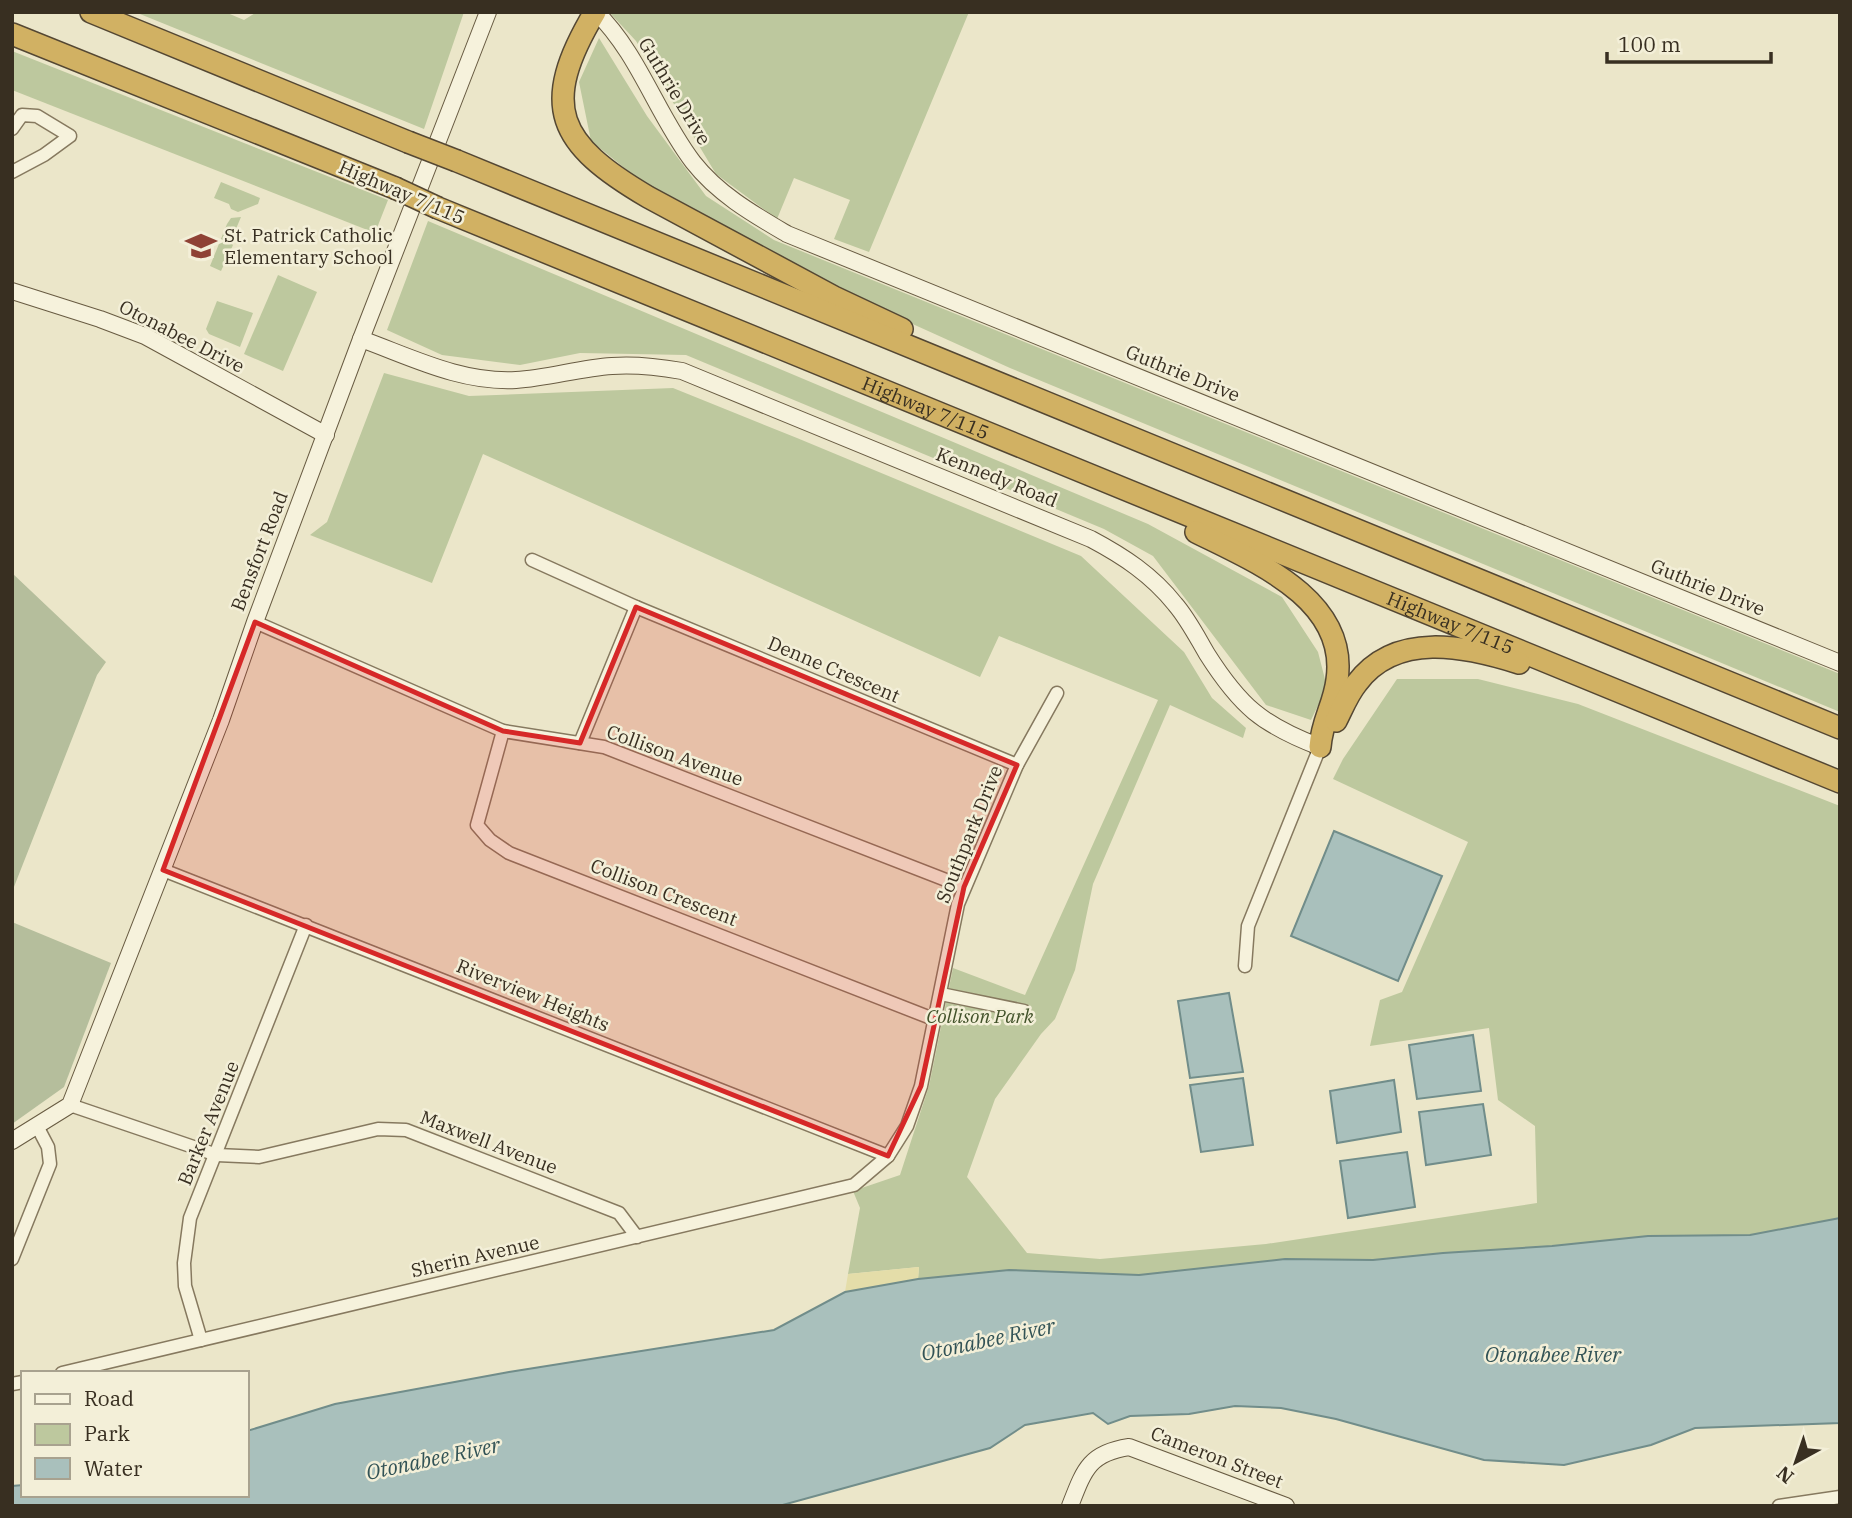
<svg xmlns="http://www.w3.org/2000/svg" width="1852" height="1518" viewBox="0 0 1852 1518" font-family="'IBM Plex Serif',serif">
<rect width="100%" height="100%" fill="#ebe6c9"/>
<g fill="#bdc89e">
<polygon points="135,12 225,12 244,20 257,12 464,12 424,129"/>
<polygon points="609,12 969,12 869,252 834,239 850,200 794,178 777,219 716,174 636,41"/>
<polygon points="599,38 647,116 706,196 774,240 1840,674 1840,712 1010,368 886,312 648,187 591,141 579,82"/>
<polygon points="12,51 388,200 375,233 12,90"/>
<polygon points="221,182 260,198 258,204 238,212 231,209 229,204 214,198"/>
<polygon points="241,217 230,243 233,245 221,271 210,266 227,224 231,218"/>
<polygon points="428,221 1148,524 1282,597 1318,652 1327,687 1311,720 1266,705 1153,556 1104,529 686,355 580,353 520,365 442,355 387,330"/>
<polygon points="278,275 317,292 283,371 244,354"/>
<polygon points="217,301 253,313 240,347 209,334 206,329"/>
<polygon points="384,373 469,396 673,388 797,438 1081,556 1184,652 1212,698 1246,728 1243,738 1170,705 1093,884 1075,970 1055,1019 1041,1034 995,1099 967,1177 1027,1253 1100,1259 1266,1244 1537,1203 1535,1126 1498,1100 1489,1028 1370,1046 1380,1000 1402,992 1468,842 1333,779 1343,759 1397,679 1478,679 1578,704 1840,806 1840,1218 1750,1235 1648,1236 1552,1246 1443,1253 1373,1260 1285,1259 1139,1275 1009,1270 918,1279 919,1267 848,1274 860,1208 853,1191 900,1175 929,1086 953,968 1025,995 1158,700 999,636 980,677 483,454 432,583 310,535 327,522"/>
</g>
<polygon fill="#e4dda9" points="919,1267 918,1279 845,1292 848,1274"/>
<g fill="#b5be9c">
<polygon points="12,573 106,662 97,675 12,892"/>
<polygon points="12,922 111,963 64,1087 12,1124"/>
</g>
<g fill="#a9c0bc" stroke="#718d8a" stroke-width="2">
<polygon points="1334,831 1442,876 1398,981 1291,936"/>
<polygon points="1229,993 1243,1072 1190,1078 1178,1001"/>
<polygon points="1473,1035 1481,1091 1417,1099 1409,1045"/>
<polygon points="1243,1078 1253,1145 1201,1152 1190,1085"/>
<polygon points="1394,1080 1401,1132 1337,1143 1330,1091"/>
<polygon points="1483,1104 1491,1155 1426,1165 1419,1112"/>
<polygon points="1407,1152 1415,1207 1348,1218 1340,1161"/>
<polygon points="1840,1218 1840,1423 1695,1428 1651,1445 1564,1465 1484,1460 1336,1419 1281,1408 1235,1406 1189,1414 1130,1416 1108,1424 1093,1413 1025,1425 990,1448 779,1506 12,1506 12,1486 23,1485 23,1495 247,1495 247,1431 335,1404 509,1372 774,1330 845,1292 918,1279 1009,1270 1139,1275 1285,1259 1373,1260 1443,1253 1552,1246 1648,1236 1750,1235"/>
</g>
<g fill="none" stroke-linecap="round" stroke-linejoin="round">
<defs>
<g id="street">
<polyline points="12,129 22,115 37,116 70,136 44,155 12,172"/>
<polyline points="532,560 636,607 1017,765"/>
<polyline points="255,622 503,731 604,747 964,887"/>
<polyline points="503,731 477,825 490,840 509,853 936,1020"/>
<polyline points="580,743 636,607"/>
<polyline points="163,870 888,1156"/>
<polyline points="1245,966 1248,926 1320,747"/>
<polyline points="941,994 1024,1011"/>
<polyline points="70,1105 217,1155 259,1157 378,1129 406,1130 619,1213 637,1237"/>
<polyline points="12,1259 50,1164 48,1147 37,1126"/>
<polyline points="201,1340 185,1286 184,1263 190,1218 306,925"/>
<polyline points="62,1373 854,1185 888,1156 907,1126 921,1086 958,904 1017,765 1057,693"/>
<polyline points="12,1384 23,1382"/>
<polyline points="1779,1506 1840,1497"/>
</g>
<g id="secondary">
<path d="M596,12C639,54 657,115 693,162C718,194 753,214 787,234L1840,663"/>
<polyline points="12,291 100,319 145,336 326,435"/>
<path d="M361,339C411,357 461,383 516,380C548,378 580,368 612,366C636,364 659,367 682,371L1091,539C1123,556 1152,575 1175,604C1188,619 1197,637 1207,654C1240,706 1262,725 1320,747"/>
<polyline points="12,1141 70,1105 221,720 255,622 361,339 488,12"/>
<path d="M1070,1506C1084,1470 1089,1453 1129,1447L1286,1506"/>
</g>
<g id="highway">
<polyline points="91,12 408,142"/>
<path d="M595,12C538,107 558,144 648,197L834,297L902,329"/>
<polyline points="12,34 395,188"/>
<polyline points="457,161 1840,728"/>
<path id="s1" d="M438,208L1840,782"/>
<path d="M1196,532C1254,561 1349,599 1337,680C1334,705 1322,720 1320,747"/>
<path d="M1336,721C1342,709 1348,694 1357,683C1396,631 1465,646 1519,663"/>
</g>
</defs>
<use href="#street" stroke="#86795f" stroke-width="15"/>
<use href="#secondary" stroke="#685b42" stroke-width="18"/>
<use href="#highway" stroke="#544733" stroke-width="24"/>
<use href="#street" stroke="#f6f2dc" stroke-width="12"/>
<use href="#secondary" stroke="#f6f2dc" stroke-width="16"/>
<use href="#highway" stroke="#d1b163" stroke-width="21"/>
<defs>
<g id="highway-bridge">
<polyline points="408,142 457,161"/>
<polyline points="395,188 438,208"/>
</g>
</defs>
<use href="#highway-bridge" stroke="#544733" stroke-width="24" stroke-linecap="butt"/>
<use href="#highway-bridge" stroke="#d1b163" stroke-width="21"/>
</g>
<path fill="#d62828" fill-opacity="0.2" stroke="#d62828" stroke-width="5" stroke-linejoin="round" d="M636,607L1017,765L964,887L921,1086L888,1156L163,870L255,622L503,731L580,743Z"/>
<defs>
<symbol id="school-bare" viewBox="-9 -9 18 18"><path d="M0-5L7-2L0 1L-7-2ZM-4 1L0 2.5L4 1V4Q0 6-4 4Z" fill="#8f4235" stroke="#f3efd8" stroke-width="2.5" paint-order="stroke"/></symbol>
</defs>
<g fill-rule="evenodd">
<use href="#school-bare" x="179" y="224" width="44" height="44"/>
</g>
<g text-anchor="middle" stroke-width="5" stroke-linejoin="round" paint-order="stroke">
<g font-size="19" fill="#382f21" stroke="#f3efd8">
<text transform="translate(675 91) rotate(59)" y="7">Guthrie Drive</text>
<text transform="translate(402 192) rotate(23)" y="7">Highway 7/115</text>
<text transform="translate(182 336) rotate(27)" y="7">Otonabee Drive</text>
<text transform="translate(1183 373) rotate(22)" y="7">Guthrie Drive</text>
<text dy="7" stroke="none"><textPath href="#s1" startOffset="527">Highway 7/115</textPath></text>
<text transform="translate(997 477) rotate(22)" y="7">Kennedy Road</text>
<text transform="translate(259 551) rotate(-69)" y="7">Bensfort Road</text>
<text transform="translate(1708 587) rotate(22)" y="7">Guthrie Drive</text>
<text dy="7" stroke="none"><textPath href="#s1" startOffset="1094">Highway 7/115</textPath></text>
<text transform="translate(834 669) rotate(23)" y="7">Denne Crescent</text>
<text transform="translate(675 755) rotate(20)" y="7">Collison Avenue</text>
<text transform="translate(969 834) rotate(-68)" y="7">Southpark Drive</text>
<text transform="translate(664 892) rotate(21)" y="7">Collison Crescent</text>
<text transform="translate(533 995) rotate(22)" y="7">Riverview Heights</text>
<text transform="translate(208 1123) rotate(-68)" y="7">Barker Avenue</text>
<text transform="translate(489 1142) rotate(21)" y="7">Maxwell Avenue</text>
<text transform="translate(475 1256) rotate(-13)" y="7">Sherin Avenue</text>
<text transform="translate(1217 1457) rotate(21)" y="7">Cameron Street</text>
</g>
<g font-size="19" fill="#382f21" stroke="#f3efd8" text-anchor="start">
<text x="224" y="242">St. Patrick Catholic<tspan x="224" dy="22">Elementary School</tspan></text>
</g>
<g font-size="19" font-style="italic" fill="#42522a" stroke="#f3efd8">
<text x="980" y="1023">Collison Park</text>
</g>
<g font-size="21" font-style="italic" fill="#325356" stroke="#f3efd8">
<text transform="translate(988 1340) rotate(-12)" y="7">Otonabee River</text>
<text x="1553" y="1362">Otonabee River</text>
<text transform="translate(433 1459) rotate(-12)" y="7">Otonabee River</text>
</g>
</g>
<rect width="1852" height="1518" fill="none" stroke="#382f21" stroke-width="28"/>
<rect x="21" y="1371" width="228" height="126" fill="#f3efd8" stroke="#a8a28f" stroke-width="2"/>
<rect x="35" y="1394" width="35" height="10" fill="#f6f2dc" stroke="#a8a28f" stroke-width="2"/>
<text x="84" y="1406" font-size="21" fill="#382f21">Road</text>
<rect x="35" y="1424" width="35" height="21" fill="#bdc89e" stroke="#a8a28f" stroke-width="2"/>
<text x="84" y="1441" font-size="21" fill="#382f21">Park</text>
<rect x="35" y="1458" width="35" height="21" fill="#a9c0bc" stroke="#a8a28f" stroke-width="2"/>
<text x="84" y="1476" font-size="21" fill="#382f21">Water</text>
<g transform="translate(1796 1462) rotate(220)" stroke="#f3efd8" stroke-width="5" paint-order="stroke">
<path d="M0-5L12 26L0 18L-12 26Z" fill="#382f21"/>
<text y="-10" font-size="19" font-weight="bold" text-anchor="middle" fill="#382f21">N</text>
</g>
<path d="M1607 52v10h164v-10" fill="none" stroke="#382f21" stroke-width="3.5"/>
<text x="1618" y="52" font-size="21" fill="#382f21" stroke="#f3efd8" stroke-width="5" paint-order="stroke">100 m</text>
</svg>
